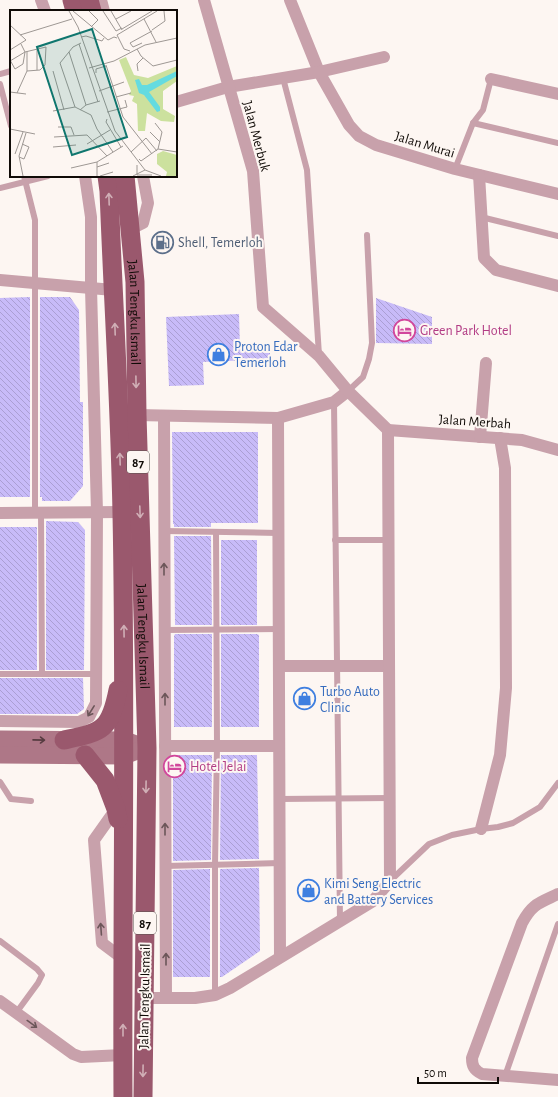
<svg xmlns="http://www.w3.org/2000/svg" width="558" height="1097" viewBox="0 0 558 1097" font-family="'Alegreya Sans',sans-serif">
<defs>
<pattern id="building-back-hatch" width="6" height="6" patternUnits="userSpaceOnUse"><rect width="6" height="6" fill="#c8bbf8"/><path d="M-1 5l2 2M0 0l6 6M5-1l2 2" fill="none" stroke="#ab9fd3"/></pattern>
</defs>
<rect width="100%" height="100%" fill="#fdf6f2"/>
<g fill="url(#building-back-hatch)">
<polygon points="30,297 30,497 0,497 0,298"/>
<polygon points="40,297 70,297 79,310 80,402 83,402 83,486 70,501 42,501 42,497 40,497"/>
<polygon points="376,298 432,317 432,344 376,343"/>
<polygon points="239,314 240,349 270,348 270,359 203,362 204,385 169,386 166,317"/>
<polygon points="172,432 258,432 258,523 211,523 211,527 174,527 174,524 173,524"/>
<polygon points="46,521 78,522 85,530 84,670 46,670"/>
<rect x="0" y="527" width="37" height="143"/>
<polygon points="174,536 211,536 212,625 175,625"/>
<rect x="221" y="540" width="36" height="85"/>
<polygon points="175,634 212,634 212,727 174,727 174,636"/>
<polygon points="221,634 257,634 259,635 259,727 221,727"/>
<polygon points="0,678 83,678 84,709 77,714 0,714"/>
<polygon points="173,755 212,755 211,860 173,861"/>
<polygon points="221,755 257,755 259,859 220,860"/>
<polygon points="259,868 260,951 222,977 220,977 220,869"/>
<polygon points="210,869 210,977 173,977 173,870"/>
</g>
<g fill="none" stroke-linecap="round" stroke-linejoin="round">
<g stroke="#c8a1ab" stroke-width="6">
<polyline points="0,74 11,71"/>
<polyline points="283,78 307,170 319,355"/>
<polyline points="0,84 11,126"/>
<polyline points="473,123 558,143"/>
<polyline points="455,169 473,123 483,110 491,79"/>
<polyline points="24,176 35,220 35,513"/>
<polyline points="0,188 48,176"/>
<polyline points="481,217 558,236"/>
<polyline points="348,391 363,377 369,359 372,343 367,235"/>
<polyline points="334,402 340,921"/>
<polyline points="41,513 42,674"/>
<polyline points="164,531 278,533"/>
<polyline points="335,540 388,540"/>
<polyline points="165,630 279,629"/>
<polyline points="0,674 96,674"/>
<polyline points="0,782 11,799 31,801"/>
<polyline points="279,799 390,798"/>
<polyline points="165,866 280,863"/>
<polyline points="390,881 429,844 452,835 481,829 498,827 513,823 540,807 558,783"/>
<polyline points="0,941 37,969 42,975 38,983 16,1013"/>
<polyline points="215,995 215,865 217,746 216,532"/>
<polyline points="505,1076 558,924"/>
</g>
<g stroke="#c8a1ab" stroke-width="12">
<polyline points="41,0 45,11"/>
<polyline points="101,0 104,11"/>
<polyline points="290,0 319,72 349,125 359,136 376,145 455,169 558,194"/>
<polyline points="491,79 558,94"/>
<polyline points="176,102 228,87 319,72 384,57"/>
<polyline points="479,175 484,258 496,270 558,286"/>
<polyline points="131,229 143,223 148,203 143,176"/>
<polyline points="0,280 113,290"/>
<polyline points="137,415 278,418 334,402 348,391"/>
<polyline points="164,416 166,998"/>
<polyline points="278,418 280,957"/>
<polyline points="388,430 522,440 558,450"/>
<polyline points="480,437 486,363"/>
<polyline points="0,513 122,512"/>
<polyline points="279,666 389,666"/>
<polyline points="0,721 79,722 89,717 96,703 97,512 91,288 91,217 85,176"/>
<polyline points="165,746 279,746"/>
<polyline points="116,809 94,840 102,943 122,958"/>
<polyline points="481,829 500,755 506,688 505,468 500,438"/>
<path d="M558,894C539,903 532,904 522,923L472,1058C472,1066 474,1070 482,1074L558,1080"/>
<polyline points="144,998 195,998 215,995 230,988 373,901 390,881 388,430 348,391 319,356 263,307 253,171 204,0"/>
<polyline points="0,1001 73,1054 81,1057 123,1055"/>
</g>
<g stroke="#ae7787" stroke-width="17">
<polyline points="0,739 125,740 147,748"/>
<polyline points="0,755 124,756 137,751"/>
</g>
<g stroke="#9a586d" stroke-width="19">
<polyline points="72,0 75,11"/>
<polyline points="89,0 92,11"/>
<path d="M107,176L109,191C113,298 120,406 122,514C126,708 122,903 123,1097"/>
<path id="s1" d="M125,176L135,282L137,415L147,748L143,1097"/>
<path d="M64,740C102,732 110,731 118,690"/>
<polyline points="85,755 105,780 116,809 118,819"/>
</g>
</g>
<defs><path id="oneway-shaft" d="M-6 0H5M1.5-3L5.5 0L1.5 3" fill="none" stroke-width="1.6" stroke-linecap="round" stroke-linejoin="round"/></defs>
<g stroke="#d0afb6">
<use href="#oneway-shaft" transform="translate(109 199) rotate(-92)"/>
<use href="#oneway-shaft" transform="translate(115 329) rotate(-92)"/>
<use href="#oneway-shaft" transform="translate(136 382) rotate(89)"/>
<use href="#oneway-shaft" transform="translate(120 459) rotate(-92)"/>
<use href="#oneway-shaft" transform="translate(140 512) rotate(88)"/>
<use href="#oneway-shaft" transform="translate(124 631) rotate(-91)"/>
<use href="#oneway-shaft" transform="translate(146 787) rotate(91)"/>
<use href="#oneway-shaft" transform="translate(123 1030) rotate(-90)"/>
<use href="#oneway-shaft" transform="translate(143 1071) rotate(91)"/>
</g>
<g stroke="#6c5659">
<use href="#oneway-shaft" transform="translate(164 569) rotate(-90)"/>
<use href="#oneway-shaft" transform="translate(165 699) rotate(-90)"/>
<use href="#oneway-shaft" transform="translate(91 711) rotate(122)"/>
<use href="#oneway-shaft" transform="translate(165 829) rotate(-90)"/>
<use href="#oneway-shaft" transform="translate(101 929) rotate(-94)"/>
<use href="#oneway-shaft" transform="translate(166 959) rotate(-90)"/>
<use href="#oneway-shaft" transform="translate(32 1024) rotate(36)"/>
</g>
<use stroke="#573c41" href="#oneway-shaft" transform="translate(39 740) rotate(1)"/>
<defs>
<symbol id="fuel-ring" viewBox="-11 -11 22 22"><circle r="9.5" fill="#fdf6f2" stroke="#5c6f8a" stroke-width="1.5"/><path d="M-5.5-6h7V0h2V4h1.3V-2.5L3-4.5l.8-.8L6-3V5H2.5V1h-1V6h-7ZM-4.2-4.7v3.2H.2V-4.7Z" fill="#5c6f8a"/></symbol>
<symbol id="hotel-ring" viewBox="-11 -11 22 22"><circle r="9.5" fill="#fdf6f2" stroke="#d1479c" stroke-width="1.5"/><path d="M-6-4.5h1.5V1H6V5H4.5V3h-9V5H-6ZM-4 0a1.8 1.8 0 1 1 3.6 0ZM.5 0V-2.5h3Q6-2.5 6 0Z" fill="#d1479c"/></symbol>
<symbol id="shop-ring" viewBox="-11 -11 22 22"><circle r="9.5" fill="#fdf6f2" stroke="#3f7fe0" stroke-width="1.5"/><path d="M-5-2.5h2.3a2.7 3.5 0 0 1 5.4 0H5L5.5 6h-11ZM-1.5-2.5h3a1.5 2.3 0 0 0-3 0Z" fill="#3f7fe0"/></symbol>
</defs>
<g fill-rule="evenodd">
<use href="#fuel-ring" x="150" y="230" width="25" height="25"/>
<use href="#hotel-ring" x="392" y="318" width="25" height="25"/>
<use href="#shop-ring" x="206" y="342" width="25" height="25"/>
<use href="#shop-ring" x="292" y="686" width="25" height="25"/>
<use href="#hotel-ring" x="162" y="754" width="25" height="25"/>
<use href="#shop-ring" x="296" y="878" width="25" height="25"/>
</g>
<g text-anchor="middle" stroke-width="4" stroke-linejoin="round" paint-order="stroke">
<g fill="#fdf6f2" stroke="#57524e" stroke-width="1">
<rect x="127" y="451" width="22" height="22" rx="3"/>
<rect x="134" y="912" width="22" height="22" rx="3"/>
</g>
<g font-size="13" font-weight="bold" fill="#100b07">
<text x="138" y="467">87</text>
<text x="145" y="928">87</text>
</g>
<g font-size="14" fill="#100b07" stroke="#fdf6f2">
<text transform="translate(257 136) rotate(75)" y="5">Jalan Merbuk</text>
<text transform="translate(425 144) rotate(17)" y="5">Jalan Murai</text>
<text dy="5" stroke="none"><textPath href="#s1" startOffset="137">Jalan Tengku Ismail</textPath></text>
<text transform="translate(475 421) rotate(4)" y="5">Jalan Merbah</text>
<text dy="5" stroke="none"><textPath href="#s1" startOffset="461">Jalan Tengku Ismail</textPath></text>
<text transform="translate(144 996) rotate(-89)" y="5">Jalan Tengku Ismail</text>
</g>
<g font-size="14" fill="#4e5e75" stroke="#fdf6f2" text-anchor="start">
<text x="178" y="247">Shell, Temerloh</text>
</g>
<g font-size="14" fill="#b23c85" stroke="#fdf6f2" text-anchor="start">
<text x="420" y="335">Green Park Hotel</text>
<text x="190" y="771">Hotel Jelai</text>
</g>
<g font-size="14" fill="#366cbe" stroke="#fdf6f2" text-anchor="start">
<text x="234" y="351">Proton Edar<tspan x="234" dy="16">Temerloh</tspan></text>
<text x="320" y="696">Turbo Auto<tspan x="320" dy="16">Clinic</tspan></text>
<text x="324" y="888">Kimi Seng Electric<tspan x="324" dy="16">and Battery Services</tspan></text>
</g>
</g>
<g transform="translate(10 10)">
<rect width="167" height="167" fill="#fdf6f2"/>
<path d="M153,141L167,145V166H156L157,162L147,154V144Z" fill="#cce19e"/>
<path d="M116,47L124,65L138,68L167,56V71L153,81V99L165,106L164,112L151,111L137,103L135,121H128L127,94L122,91L124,86L119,85L121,81L109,50Z" fill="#cce19e"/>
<path d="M167,61V66L139,82L150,97V101L147,102L134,85L129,83L125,70L129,69L132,75H137Z" fill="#64dbe0"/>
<path fill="none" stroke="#9e9894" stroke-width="1" d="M59,1L68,17L105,121L135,160L151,166M63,1L98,30L104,27L107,28M79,1L88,10L81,17M93,1L106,21L112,18M101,1L112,20M106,9L121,1M134,9L146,32M0,15L16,30L0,40M112,19L142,1M142,20L155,11L154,1M10,25L62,9M71,27L76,26L92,31L94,28M71,33L63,37L50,53L65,97L81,105L87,119L103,142M132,33L123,37L120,33L142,21M69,34L88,92M127,39L131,46L143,56L167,50M120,41L114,39L107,25L147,1M59,42L76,95M0,50L5,59L13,54L15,42L11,34M0,51L15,42L36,37L35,55L30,60L17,61M96,55L113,107L142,144M79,58L104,51L135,35L167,28M27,60V39M43,61L54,100M128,61L127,54L133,48M86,63V59L96,56M89,81L114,72M0,82L16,84M7,83L17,61V41M106,87L121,83M70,100L76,95L90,91M43,101L65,97M97,102L117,97L115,90M97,109L96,112L111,137M48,117H61L64,125M0,119L25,124M140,122L150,132M44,127L77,125L97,146M77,134L100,120M43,137L66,135M148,139L167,142M121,142L136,128L147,141M5,144L13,122M9,147L14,149L19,137L12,134M129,149L131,151L148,139L152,122L145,113M87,152V166M127,155V165H142M87,157L99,153M61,158L87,152L113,136M13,166L9,146L16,123M90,166L103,162M123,166L135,160"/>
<path fill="#0f766e" fill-opacity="0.15" stroke="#0f766e" stroke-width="2" d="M82,19L117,127L62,145L27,37Z"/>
<rect width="167" height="167" fill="none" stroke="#100b07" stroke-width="2"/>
</g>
<path d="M418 1077v6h80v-6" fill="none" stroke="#100b07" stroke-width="2"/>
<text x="424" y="1077" font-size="12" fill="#100b07" stroke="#fdf6f2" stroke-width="3" paint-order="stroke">50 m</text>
</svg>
